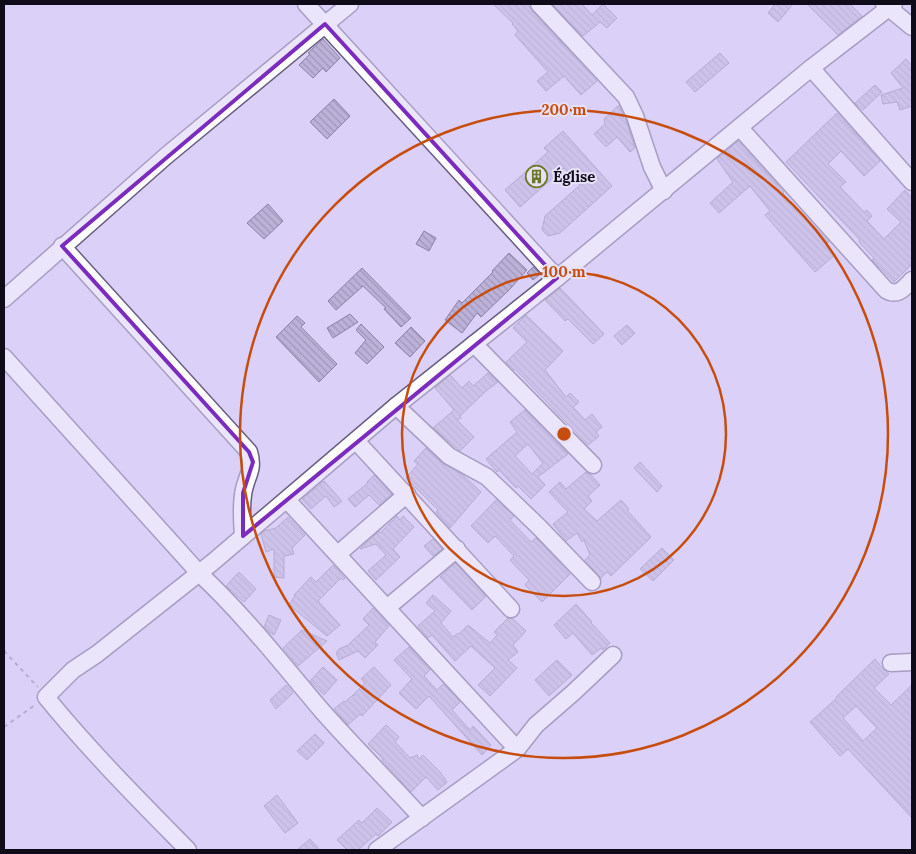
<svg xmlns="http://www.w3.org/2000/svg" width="916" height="854" viewBox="0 0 916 854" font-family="Lora,serif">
<defs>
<pattern id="building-back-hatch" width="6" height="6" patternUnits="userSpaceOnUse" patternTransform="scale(1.25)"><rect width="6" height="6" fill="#bcb1d8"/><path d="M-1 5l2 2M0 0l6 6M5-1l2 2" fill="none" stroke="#a097b9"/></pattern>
</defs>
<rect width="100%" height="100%" fill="#dbd0f8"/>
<g fill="url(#building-back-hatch)" stroke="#8b80a5" fill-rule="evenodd">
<polygon points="493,4 527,4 532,11 597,81 581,95 564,76 546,91 537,81 548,72 515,35 518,31 512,24 513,23"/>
<polygon points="552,4 582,4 592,15 603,4 617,18 607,28 600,22 583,36"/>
<polygon points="775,4 793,4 778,22 768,13"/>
<polygon points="807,4 850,4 862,16 838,35"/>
<polygon points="323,39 340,58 326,72 323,68 313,78 299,65 310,54 308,53"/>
<polygon points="720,53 729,63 695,92 686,82"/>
<polygon points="906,59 912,66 912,106 900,110 897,102 883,104 881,95 903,88 891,73"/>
<polygon points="875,85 882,92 863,110 855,103"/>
<polygon points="334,99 350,116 327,139 310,122"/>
<polygon points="619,105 623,114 622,116 626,120 635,148 630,152 617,137 606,147 594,134 605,124 604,119"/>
<polygon points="837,113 880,161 864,176 841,151 828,164 846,182 840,187 864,212 867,210 872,216 867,221 884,239 901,222 887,209 905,190 912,198 912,264 894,282 872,260 874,258 859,242 860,240 786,162"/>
<polygon points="563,131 612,186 560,233 548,236 542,230 545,216 580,185 564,168 520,207 505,190 548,152 544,148"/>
<polygon points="738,141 784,192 783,193 809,223 810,222 829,242 826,245 835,255 815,272 765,215 770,211 750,186 719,213 710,203 733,182 717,159"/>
<polygon points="268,204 283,221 264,239 247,223"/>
<polygon points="424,231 436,238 429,251 416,244"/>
<polygon points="509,253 527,270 510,289 481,317 477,313 462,333 445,320 459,300 462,303 493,272 492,271"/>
<polygon points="533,267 540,274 533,280 527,273"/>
<polygon points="362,268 411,318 401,327 384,309 386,308 363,286 336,310 328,301"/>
<polygon points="560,288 604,334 593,344 568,319 565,321 545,300"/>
<polygon points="350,314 358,322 333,338 327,328"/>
<polygon points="526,315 563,351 545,370 566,397 570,393 579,402 573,407 585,420 592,414 602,427 596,432 599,436 588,445 515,369 514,370 506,362 527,342 513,328"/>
<polygon points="297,316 305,323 301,327 337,364 319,382 276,337"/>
<polygon points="361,324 384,347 367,364 355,353 366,340 356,330"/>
<polygon points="627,325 635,333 622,345 614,336"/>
<polygon points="411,327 425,341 410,357 395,343"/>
<polygon points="488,373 498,382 486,391 460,416 461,418 457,420 474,437 460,451 433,428 454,410 435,388 450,375 462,388 469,381 473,386"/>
<path d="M525,410L568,454L538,477L545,485L531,499L518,486L516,488L499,470L497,472L486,459L517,432L510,422ZM528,444L543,463L532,474L515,456Z"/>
<polygon points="426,448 442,463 463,475 481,492 450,528 436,512 438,510 406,478 418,464 414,461"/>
<polygon points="640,462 662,486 657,492 634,468"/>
<polygon points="586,472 591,475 600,485 588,496 592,501 584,509 597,521 621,500 629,509 627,510 651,537 611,576 607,572 601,578 585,560 590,555 584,540 582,542 577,533 566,541 553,524 568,512 549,492 560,482 566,489"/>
<polygon points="374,475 392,494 379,505 369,495 355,507 348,499 368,483 367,482"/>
<polygon points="324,481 342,501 334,507 326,496 311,509 302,499"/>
<polygon points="496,500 514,516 510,520 531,542 536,538 570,574 542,602 525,585 529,580 510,560 514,556 495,536 488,543 471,526"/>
<polygon points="397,516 400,520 403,516 414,527 393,549 400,557 376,580 368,571 386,555 376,544 360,549 379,531 380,533"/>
<polygon points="288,517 305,535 292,548 294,554 284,556 284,578 274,577 274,549 266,552 261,534 264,531 276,528"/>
<polygon points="433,539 442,549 433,556 424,546"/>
<polygon points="662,548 674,560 653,581 640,569"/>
<polygon points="455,563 486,596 472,610 440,577"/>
<polygon points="333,565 345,578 343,580 341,578 318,601 340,625 327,636 289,605 295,596 294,595 311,577 316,582"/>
<polygon points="239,572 256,589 244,602 226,586"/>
<polygon points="433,595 451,611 441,623 453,637 458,633 459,634 468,625 490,643 497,635 494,632 508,618 513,619 526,631 513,645 518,652 508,660 517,668 490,696 478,685 495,668 471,646 455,661 432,635 428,638 418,626 435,611 426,603"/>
<polygon points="576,604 592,622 591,623 610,643 603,650 601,648 592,655 573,633 566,639 554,625"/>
<polygon points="373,608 389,626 375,642 378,645 365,658 358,651 339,660 336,653 339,649 348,645 369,625 363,619"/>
<polygon points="269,615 281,620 274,635 270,633 264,627"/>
<polygon points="302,630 327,641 298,666 283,648"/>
<polygon points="409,647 430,670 424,676 437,690 443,684 460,702 452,710 470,730 473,726 491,745 482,755 429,696 416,709 399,693 412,679 394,660"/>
<path d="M875,659L883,669L889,674L874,688L891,705L912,685V818L848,749L840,756L810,722L837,698L836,697ZM856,706L877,728L863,741L843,718Z"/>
<polygon points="557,660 572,675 549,696 535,680"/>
<polygon points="323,667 337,680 324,695 310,681"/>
<polygon points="374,667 391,685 362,716 360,714 348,725 334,709 344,701 345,702 353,695 354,696 354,694 365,683 361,679"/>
<polygon points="286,685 293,693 276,709 270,700"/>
<polygon points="386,725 399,737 395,742 410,758 417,755 419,759 423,755 440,772 447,782 438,790 426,777 411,792 382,760 383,759 368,744"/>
<polygon points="315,734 324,743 307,760 297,751"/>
<polygon points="277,795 298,823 285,833 264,806"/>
<polygon points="377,808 392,822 378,836 376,834 358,850 347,850 337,840 359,820 362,823"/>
<polygon points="310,839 320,850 297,850"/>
</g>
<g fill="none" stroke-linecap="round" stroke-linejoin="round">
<defs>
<g id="minor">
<polyline points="306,4 557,278"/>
<polyline points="539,4 626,97 635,116 652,167 664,191"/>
<polyline points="884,4 912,27"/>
<polyline points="811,68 912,182"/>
<path d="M740,128L886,290C898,297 904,288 912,280"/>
<path d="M62,246L249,452C255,471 245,477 243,495C241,508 242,522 243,536"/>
<polyline points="4,299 166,156 350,4"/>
<polyline points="474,344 593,465"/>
<path d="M4,357L199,573C245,616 283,665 323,712C355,748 389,782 422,818"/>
<polyline points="396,406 449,456 487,477 539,527 592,582"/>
<polyline points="356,441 511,609"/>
<polyline points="287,500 517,749"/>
<polyline points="338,554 407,494"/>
<polyline points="388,607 457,549"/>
<polyline points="891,663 912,662"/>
<path d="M188,850C139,800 90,751 46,697L73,670L97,654L213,562L396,406L557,278L811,68L894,4"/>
<polyline points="377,850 517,749 536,725 574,692 613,655"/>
</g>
</defs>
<use href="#minor" stroke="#685e81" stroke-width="19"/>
<g stroke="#8c83a1" stroke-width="2" stroke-dasharray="4 4" stroke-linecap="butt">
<polyline points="4,651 38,687"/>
<polyline points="4,727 35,705"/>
</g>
<use href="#minor" stroke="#fff" stroke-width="16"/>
</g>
<path d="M0 0H916V854H0ZM325,24L557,278L243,536V493L253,462L249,452L62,246Z" fill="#dbd0f8" fill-opacity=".55" fill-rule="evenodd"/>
<path fill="none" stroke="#7b2cbf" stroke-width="4" stroke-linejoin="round" d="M325,24L557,278L243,536V493L253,462L249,452L62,246Z"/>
<g fill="none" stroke="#c74d0e" stroke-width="2.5">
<circle cx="564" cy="434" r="162"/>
<circle cx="564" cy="434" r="324"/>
</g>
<defs>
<symbol id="building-ring" viewBox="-11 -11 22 22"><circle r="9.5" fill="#e7e0f9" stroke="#6b7825" stroke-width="1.5"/><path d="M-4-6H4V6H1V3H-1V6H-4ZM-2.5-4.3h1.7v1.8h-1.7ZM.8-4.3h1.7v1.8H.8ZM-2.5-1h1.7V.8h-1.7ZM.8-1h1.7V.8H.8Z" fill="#6b7825"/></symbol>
</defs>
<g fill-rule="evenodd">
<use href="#building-ring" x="524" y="164" width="25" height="25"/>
</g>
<g text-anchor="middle" stroke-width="4" stroke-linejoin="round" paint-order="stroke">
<g font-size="15" font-weight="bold" fill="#0f0b18" stroke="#e7e0f9" text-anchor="start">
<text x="553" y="182">Église</text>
</g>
</g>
<circle cx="564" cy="434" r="8" fill="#c74d0e" stroke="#e7e0f9" stroke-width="2.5"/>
<g font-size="15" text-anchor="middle" font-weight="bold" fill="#c74d0e" stroke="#e7e0f9" stroke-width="4" stroke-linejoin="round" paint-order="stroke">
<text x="564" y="115">200 m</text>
<text x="564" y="277">100 m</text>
</g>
<rect width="916" height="854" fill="none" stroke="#0f0b18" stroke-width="10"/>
</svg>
